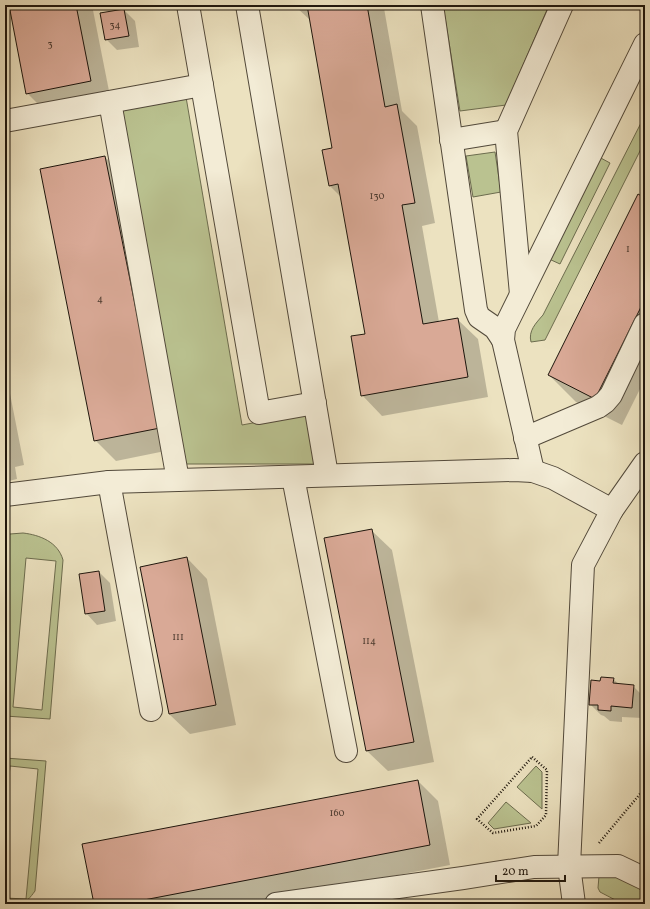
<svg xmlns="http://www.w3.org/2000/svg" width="650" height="909" viewBox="0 0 650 909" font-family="Vollkorn,serif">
<rect width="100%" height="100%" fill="#ece2c0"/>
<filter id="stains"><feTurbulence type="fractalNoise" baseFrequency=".005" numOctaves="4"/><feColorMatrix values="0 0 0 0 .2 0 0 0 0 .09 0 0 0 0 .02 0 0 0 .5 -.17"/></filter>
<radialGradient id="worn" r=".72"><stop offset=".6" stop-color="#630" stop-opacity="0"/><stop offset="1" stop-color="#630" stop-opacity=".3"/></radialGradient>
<g fill="#bac290" stroke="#6c6c4e" fill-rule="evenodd">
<polygon points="443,5 549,5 506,105 460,111"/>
<polygon points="186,97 242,425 306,413 314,464 182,464 118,108"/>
<path d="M642,121H645V141L545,340L531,342C528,331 536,323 543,315Z"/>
<polygon points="495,152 501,192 473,197 466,156"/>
<polygon points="599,157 610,163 560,264 549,259"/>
<path d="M23,533C40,535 58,542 63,560L50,719L5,716V536L10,534ZM26,558L56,561L42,710L13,707Z"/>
<path d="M5,758L46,761L35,891C25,905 22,904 5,904V898L26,899L38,769L10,766L5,824Z"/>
<polygon points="536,766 542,772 542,809 517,787"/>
<polygon points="506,802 531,823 494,829 488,823"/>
<polygon points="607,871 645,891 645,904 623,904 600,892 598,888 599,876"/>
</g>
<g fill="#0003">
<polygon points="10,5 92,5 111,101 48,114 27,93"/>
<polygon points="294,5 404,5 384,8 402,111 417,126 435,223 422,226 439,322 457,319 478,339 488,397 382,416 362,395 366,335 342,198 330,186 323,151 333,149 311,21"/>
<polygon points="124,10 135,21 139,47 117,50 106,39"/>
<polygon points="105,157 125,177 180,448 116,461 95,440"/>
<polygon points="645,199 645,379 622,425 576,402 549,375"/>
<polygon points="5,368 24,465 15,467 17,479 5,482"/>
<polygon points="371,530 392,550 434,762 388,771 367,751"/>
<polygon points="187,558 207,579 236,725 190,734 169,714"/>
<polygon points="99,572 110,583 116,621 97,625 86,613"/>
<polygon points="613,679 620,685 633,686 644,697 642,718 622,717 622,722 610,721 604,716 601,715 590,704 601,682"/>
<polygon points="418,781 438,801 450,865 248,904 95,904"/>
</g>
<g fill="#d9a996" stroke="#1e160d">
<polygon points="9,5 76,5 91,81 26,94"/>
<polygon points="307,5 367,5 385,107 397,104 415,203 402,205 423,324 458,318 468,377 361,396 351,336 365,334 338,184 329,186 322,150 332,148"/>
<polygon points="124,9 129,36 105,40 100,13"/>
<polygon points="105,156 160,428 94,441 40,169"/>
<polygon points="638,194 645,198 645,299 595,399 548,375"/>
<polygon points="372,529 414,742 366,751 324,538"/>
<polygon points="187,557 216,705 169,714 140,567"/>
<polygon points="99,571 105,611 85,614 79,574"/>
<polygon points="601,677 614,678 613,683 634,685 632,708 611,706 611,711 598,710 598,705 589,705 591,680 600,681"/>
<polygon points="418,780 430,845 123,904 94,904 82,844"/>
</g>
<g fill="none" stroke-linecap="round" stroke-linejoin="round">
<defs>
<g id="minor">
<polyline points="188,5 259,413 315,403"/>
<polyline points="247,5 327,475"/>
<polyline points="432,5 476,310 479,317 495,328 503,340"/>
<polyline points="110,102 178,480"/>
<polyline points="5,121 202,85"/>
<polyline points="451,140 506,131"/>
<polyline points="521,294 506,131 562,5"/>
<polyline points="525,438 598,407 605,402 611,395 645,324"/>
<polyline points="533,471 503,340 504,329 645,44"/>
<polyline points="293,477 346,751"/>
<polyline points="109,482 151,710"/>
<polyline points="5,495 109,482 514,470 533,471 553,478 612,510"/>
<polyline points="276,904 463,878 534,867 618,866 645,879"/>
<polyline points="574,904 569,866 583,565 612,510 645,463"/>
</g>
</defs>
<use href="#minor" stroke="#52493a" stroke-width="24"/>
<g stroke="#1e160d" stroke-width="2.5" stroke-dasharray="1 2" stroke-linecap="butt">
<polygon points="532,757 547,770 546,815 536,826 493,833 477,819"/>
<polyline points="599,843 645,788"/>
<polyline points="597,901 603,904"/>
</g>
<use href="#minor" stroke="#f3ecd6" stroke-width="22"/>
</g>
<g text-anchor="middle" stroke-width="3" stroke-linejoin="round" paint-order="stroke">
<g font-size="10" fill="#4d3b2f">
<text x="115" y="28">34</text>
<text x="50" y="47">3</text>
<text x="377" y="199">130</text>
<text x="628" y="252">1</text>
<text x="100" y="302">4</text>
<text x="178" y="640">111</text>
<text x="369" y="644">114</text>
<text x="337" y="816">160</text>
</g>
</g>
<rect width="650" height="909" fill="none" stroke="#ece2c0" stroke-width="20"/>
<rect x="6" y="6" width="638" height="897" fill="none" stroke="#1e160d" stroke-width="2"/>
<rect x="10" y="10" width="630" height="889" fill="none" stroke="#1e160d"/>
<path d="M496 875v6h69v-6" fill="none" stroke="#1e160d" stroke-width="2"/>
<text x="502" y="875" font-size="12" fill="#1e160d" stroke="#f3ecd6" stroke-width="3" paint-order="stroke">20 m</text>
<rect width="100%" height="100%" filter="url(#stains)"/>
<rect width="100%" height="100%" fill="url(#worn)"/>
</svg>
